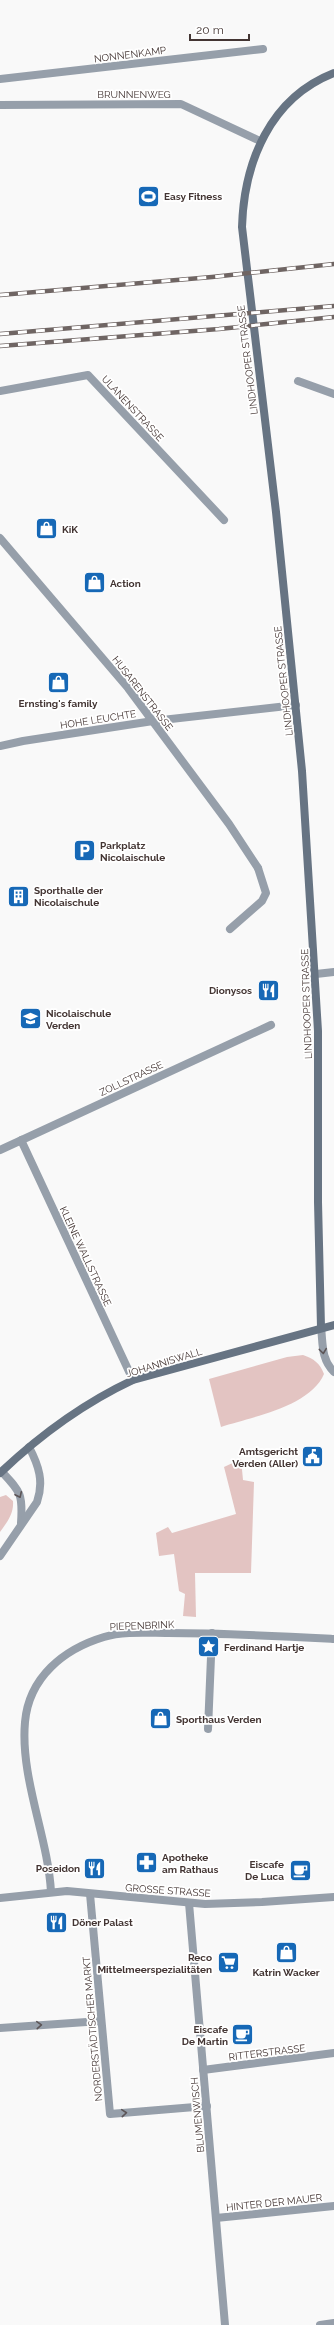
<svg xmlns="http://www.w3.org/2000/svg" width="334" height="2325" viewBox="0 0 334 2325" font-family="Raleway,sans-serif">
<rect width="100%" height="100%" fill="#f9f9f9"/>
<g fill="#e3c4c2">
<path d="M303,1355C314,1359 320,1363 324,1374C310,1407 251,1417 221,1427L209,1379L287,1357Z"/>
<polygon points="241,1459 243,1480 254,1482 251,1573 195,1573 196,1617 183,1616 185,1594 179,1591 174,1554 159,1556 156,1533 168,1527 172,1533 236,1514 224,1467"/>
<path d="M6,1495L13,1501C14,1514 7,1522 0,1532V1497Z"/>
</g>
<g fill="none" stroke-linecap="round" stroke-linejoin="round">
<g stroke="#969faa" stroke-width="8">
<polyline points="298,381 334,394"/>
<polyline points="230,929 262,901 266,893 258,868"/>
<path d="M321,1327C323,1344 321,1359 334,1372"/>
<polyline points="208,1729 212,1633"/>
<polyline points="0,2028 101,2021"/>
</g>
<g stroke="#969faa" stroke-width="8">
<polyline points="0,79 263,49"/>
<polyline points="0,105 181,104 260,141"/>
<polyline points="0,391 88,375 224,520"/>
<polyline points="0,538 128,688 229,824 258,868"/>
<polyline points="0,746 23,741 153,721 296,705"/>
<polyline points="316,974 334,972"/>
<polyline points="21,1140 133,1380"/>
<polyline points="0,1150 271,1025"/>
<path d="M2,1472C21,1492 23,1495 21,1523"/>
<path d="M0,1556L37,1502C44,1482 39,1466 29,1447"/>
<path d="M51,1892C48,1837 20,1778 25,1722C29,1677 64,1649 104,1637C123,1631 148,1633 168,1633C223,1633 278,1636 334,1639"/>
<polyline points="90,1894 110,2114 207,2106"/>
<polyline points="0,1898 67,1891 205,1904 262,1902 334,1897"/>
<polyline points="189,1903 225,2325"/>
<polyline points="203,2070 334,2053"/>
<polyline points="216,2218 334,2206"/>
<polyline points="320,2325 334,2323"/>
</g>
<g stroke="#677483" stroke-width="8">
<path d="M321,1327L318,1202V1031L302,771L276,512L242,227C244,162 270,98 334,73"/>
<path d="M0,1473C39,1436 84,1403 133,1380L334,1325"/>
</g>
<defs>
<g id="rail">
<polyline points="0,295 212,277 334,264"/>
<polyline points="0,334 334,306"/>
<polyline points="0,346 219,329 334,317"/>
</g>
</defs>
<use href="#rail" stroke="#6f6563" stroke-width="4.5"/>
<use href="#rail" stroke="#fff" stroke-width="3" stroke-dasharray="9" stroke-linecap="butt"/>
</g>
<defs><path id="oneway-chevron" d="M-2-3.5L2.5 0L-2 3.5" fill="none" stroke-width="1.6" stroke-linecap="round" stroke-linejoin="round"/></defs>
<g stroke="#5c5557">
<use href="#oneway-chevron" transform="translate(323 1351) rotate(83)"/>
<use href="#oneway-chevron" transform="translate(19 1495) rotate(65)"/>
<use href="#oneway-chevron" transform="translate(39 2025) rotate(-4)"/>
<use href="#oneway-chevron" transform="translate(124 2113) rotate(-5)"/>
</g>
<defs>
<symbol id="stadium-square" viewBox="-11 -11 22 22"><rect x="-9" y="-9" width="18" height="18" rx="4" fill="#1668b6" stroke="#fff"/><path d="M0-5a6.5 5 0 1 0 0 10a6.5 5 0 1 0 0-10ZM-3.5-1.8h7v3.6h-7Z" fill="#fff"/></symbol>
<symbol id="shop-square" viewBox="-11 -11 22 22"><rect x="-9" y="-9" width="18" height="18" rx="4" fill="#1668b6" stroke="#fff"/><path d="M-5-2.5h2.3a2.7 3.5 0 0 1 5.4 0H5L5.5 6h-11ZM-1.5-2.5h3a1.5 2.3 0 0 0-3 0Z" fill="#fff"/></symbol>
<symbol id="parking-square" viewBox="-11 -11 22 22"><rect x="-9" y="-9" width="18" height="18" rx="4" fill="#1668b6" stroke="#fff"/><path d="M-3.5-5.5H1a3.5 3.5 0 0 1 0 7H-1V5.5H-3.5ZM-1-3.4V-.6H.8a1.4 1.4 0 0 0 0-2.8Z" fill="#fff"/></symbol>
<symbol id="building-square" viewBox="-11 -11 22 22"><rect x="-9" y="-9" width="18" height="18" rx="4" fill="#1668b6" stroke="#fff"/><path d="M-4-6H4V6H1V3H-1V6H-4ZM-2.5-4.3h1.7v1.8h-1.7ZM.8-4.3h1.7v1.8H.8ZM-2.5-1h1.7V.8h-1.7ZM.8-1h1.7V.8H.8Z" fill="#fff"/></symbol>
<symbol id="restaurant-square" viewBox="-11 -11 22 22"><rect x="-9" y="-9" width="18" height="18" rx="4" fill="#1668b6" stroke="#fff"/><path d="M-5-6h1v4h1v-4h1v4h1v-4h1v5L-1.5 .5V6h-2V.5L-5-1ZM5-6V6H3V1.5H1.5Q1.5-4 5-6Z" fill="#fff"/></symbol>
<symbol id="school-square" viewBox="-11 -11 22 22"><rect x="-9" y="-9" width="18" height="18" rx="4" fill="#1668b6" stroke="#fff"/><path d="M0-5L7-2L0 1L-7-2ZM-4 1L0 2.5L4 1V4Q0 6-4 4Z" fill="#fff"/></symbol>
<symbol id="civic-square" viewBox="-11 -11 22 22"><rect x="-9" y="-9" width="18" height="18" rx="4" fill="#1668b6" stroke="#fff"/><path d="M-.6-6.5H3V-4.5H.6V-3L4-1V1h2V6H-6V1h2V-1L-.6-3ZM-1.2 2.5V6h2.4V2.5Z" fill="#fff"/></symbol>
<symbol id="sight-square" viewBox="-11 -11 22 22"><rect x="-9" y="-9" width="18" height="18" rx="4" fill="#1668b6" stroke="#fff"/><path d="M0-6L1.8-2.2L6-1.7L2.9 1.2L3.7 5.4L0 3.3L-3.7 5.4L-2.9 1.2L-6-1.7L-1.8-2.2Z" fill="#fff"/></symbol>
<symbol id="pharmacy-square" viewBox="-11 -11 22 22"><rect x="-9" y="-9" width="18" height="18" rx="4" fill="#1668b6" stroke="#fff"/><path d="M-2-6h4v4h4v4h-4v4h-4v-4h-4v-4h4Z" fill="#fff"/></symbol>
<symbol id="cafe-square" viewBox="-11 -11 22 22"><rect x="-9" y="-9" width="18" height="18" rx="4" fill="#1668b6" stroke="#fff"/><path d="M-5.5-4.5H6V0H3Q3 3.5 0 3.5H-2.5Q-5.5 3.5-5.5 0ZM3-3.2v2h1.7v-2ZM-6 4.5H4V6H-6Z" fill="#fff"/></symbol>
<symbol id="supermarket-square" viewBox="-11 -11 22 22"><rect x="-9" y="-9" width="18" height="18" rx="4" fill="#1668b6" stroke="#fff"/><path d="M-6-5.5h2.5l.6 2H6L4.5 2H-2.5L-4.4-4H-6ZM-1.5 3.2a1.3 1.3 0 1 0 .1 0ZM3 3.2a1.3 1.3 0 1 0 .1 0Z" fill="#fff"/></symbol>
</defs>
<g fill-rule="evenodd">
<use href="#stadium-square" x="136" y="184" width="25" height="25"/>
<use href="#shop-square" x="34" y="516" width="25" height="25"/>
<use href="#shop-square" x="82" y="570" width="25" height="25"/>
<use href="#shop-square" x="46" y="670" width="25" height="25"/>
<use href="#parking-square" x="72" y="838" width="25" height="25"/>
<use href="#building-square" x="6" y="884" width="25" height="25"/>
<use href="#restaurant-square" x="256" y="978" width="25" height="25"/>
<use href="#school-square" x="18" y="1006" width="25" height="25"/>
<use href="#civic-square" x="300" y="1444" width="25" height="25"/>
<use href="#sight-square" x="196" y="1634" width="25" height="25"/>
<use href="#shop-square" x="148" y="1706" width="25" height="25"/>
<use href="#pharmacy-square" x="134" y="1850" width="25" height="25"/>
<use href="#restaurant-square" x="82" y="1856" width="25" height="25"/>
<use href="#cafe-square" x="288" y="1858" width="25" height="25"/>
<use href="#restaurant-square" x="44" y="1910" width="25" height="25"/>
<use href="#shop-square" x="274" y="1940" width="25" height="25"/>
<use href="#supermarket-square" x="216" y="1950" width="25" height="25"/>
<use href="#cafe-square" x="230" y="2022" width="25" height="25"/>
</g>
<g text-anchor="middle" stroke-width="3.5" stroke-linejoin="round" paint-order="stroke">
<g font-size="10" fill="#433533" stroke="#fff">
<text transform="translate(130 54) rotate(-7)" y="4">NONNENKAMP</text>
<text x="134" y="98">BRUNNENWEG</text>
<text transform="translate(247 360) rotate(-97)" y="4">LINDHOOPER STRASSE</text>
<text transform="translate(133 408) rotate(47)" y="4">ULANENSTRASSE</text>
<text transform="translate(283 681) rotate(-96)" y="4">LINDHOOPER STRASSE</text>
<text transform="translate(143 693) rotate(52)" y="4">HUSARENSTRASSE</text>
<text transform="translate(98 719) rotate(-9)" y="4">HOHE LEUCHTE</text>
<text transform="translate(306 1004) rotate(-92)" y="4">LINDHOOPER STRASSE</text>
<text transform="translate(131 1078) rotate(-25)" y="4">ZOLLSTRASSE</text>
<text transform="translate(86 1256) rotate(65)" y="4">KLEINE WALLSTRASSE</text>
<text transform="translate(164 1362) rotate(-17)" y="4">JOHANNISWALL</text>
<text transform="translate(142 1625) rotate(-2)" y="4">PIEPENBRINK</text>
<text transform="translate(168 1890) rotate(4)" y="4">GROSSE STRASSE</text>
<text transform="translate(92 2029) rotate(-95)" y="4">NORDERSTÄDTISCHER MARKT</text>
<text transform="translate(267 2052) rotate(-7)" y="4">RITTERSTRASSE</text>
<text transform="translate(197 2115) rotate(-95)" y="4">BLUMENWISCH</text>
<text transform="translate(274 2202) rotate(-6)" y="4">HINTER DER MAUER</text>
</g>
<g font-size="10" font-weight="bold" fill="#433533" stroke="#fff" text-anchor="start">
<text x="164" y="200">Easy Fitness</text>
<text x="62" y="533">KiK</text>
<text x="110" y="587">Action</text>
<text x="58" y="707" text-anchor="middle">Ernsting's family</text>
<text x="100" y="849">Parkplatz<tspan x="100" dy="12">Nicolaischule</tspan></text>
<text x="34" y="894">Sporthalle der<tspan x="34" dy="12">Nicolaischule</tspan></text>
<text x="252" y="994" text-anchor="end">Dionysos</text>
<text x="46" y="1017">Nicolaischule<tspan x="46" dy="12">Verden</tspan></text>
<text x="298" y="1455" text-anchor="end">Amtsgericht<tspan x="298" dy="12">Verden (Aller)</tspan></text>
<text x="224" y="1651">Ferdinand Hartje</text>
<text x="176" y="1723">Sporthaus Verden</text>
<text x="162" y="1861">Apotheke<tspan x="162" dy="12">am Rathaus</tspan></text>
<text x="284" y="1868" text-anchor="end">Eiscafe<tspan x="284" dy="12">De Luca</tspan></text>
<text x="80" y="1872" text-anchor="end">Poseidon</text>
<text x="72" y="1926">Döner Palast</text>
<text x="212" y="1961" text-anchor="end">Reco<tspan x="212" dy="12">Mittelmeerspezialitäten</tspan></text>
<text x="286" y="1976" text-anchor="middle">Katrin Wacker</text>
<text x="228" y="2033" text-anchor="end">Eiscafe<tspan x="228" dy="12">De Martin</tspan></text>
</g>
</g>
<path d="M190 34v6h59v-6" fill="none" stroke="#433533" stroke-width="2"/>
<text x="196" y="34" font-size="12" fill="#433533" stroke="#ffffff" stroke-width="3" paint-order="stroke">20 m</text>
</svg>
